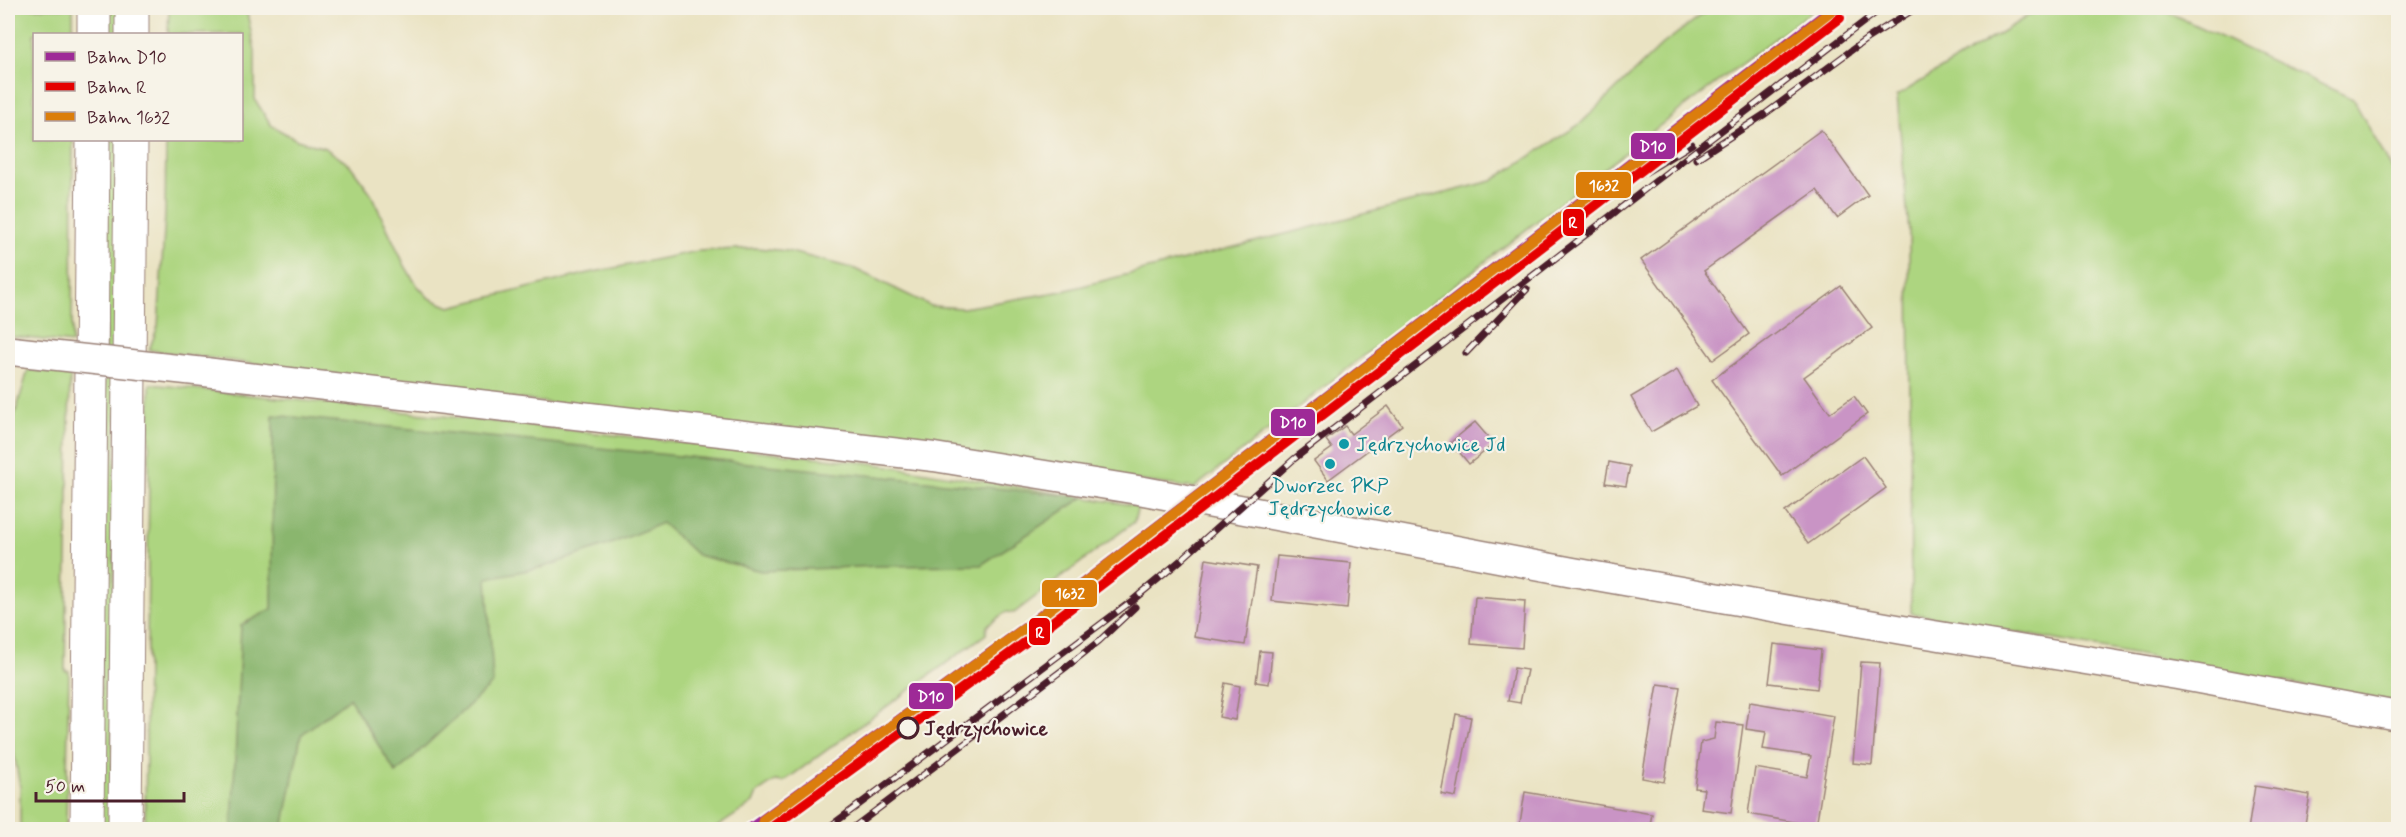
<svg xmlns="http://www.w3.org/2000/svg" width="2406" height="837" viewBox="0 0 2406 837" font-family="Mynerve,sans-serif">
<rect width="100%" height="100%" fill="#f7f3e8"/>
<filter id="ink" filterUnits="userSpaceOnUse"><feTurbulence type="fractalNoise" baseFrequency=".0167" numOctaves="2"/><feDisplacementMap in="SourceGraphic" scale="12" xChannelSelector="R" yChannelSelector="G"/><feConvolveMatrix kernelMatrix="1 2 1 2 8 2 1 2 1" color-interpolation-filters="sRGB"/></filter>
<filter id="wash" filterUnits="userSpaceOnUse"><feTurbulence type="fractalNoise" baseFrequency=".008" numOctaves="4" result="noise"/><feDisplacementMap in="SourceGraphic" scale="24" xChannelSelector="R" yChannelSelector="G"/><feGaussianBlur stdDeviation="1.35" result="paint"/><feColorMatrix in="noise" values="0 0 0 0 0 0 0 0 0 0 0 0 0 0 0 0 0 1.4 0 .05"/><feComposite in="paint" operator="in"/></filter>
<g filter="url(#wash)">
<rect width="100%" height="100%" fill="#eae3c3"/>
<g fill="#add580" stroke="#7c7a56" stroke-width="1.5">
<polygon points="8,8 73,8 73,34 34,34 34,140 73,140 72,343 8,336"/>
<polygon points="109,8 120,8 120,34 108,34"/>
<polygon points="169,8 246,8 255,51 255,100 272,126 297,140 325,148 350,165 370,192 405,266 416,284 429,298 450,307 589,273 698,251 757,248 787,251 855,269 931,306 963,308 1063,291 1492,181 1580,124 1663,44 1711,8 1816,8 1680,110 1194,488 149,350 158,326 165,215 166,140 242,140 242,34 168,34"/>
<polygon points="2041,8 2159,8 2353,99 2398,180 2398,703 1911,613 1909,231 1897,96"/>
<polygon points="107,140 119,140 111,829 99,830"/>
<polygon points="28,370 70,373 65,671 69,671 66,829 20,829 20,787 8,719 8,438"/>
<polygon points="150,384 870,463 1138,506 1134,522 1014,613 1006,612 987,626 986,634 783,782 775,781 757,793 753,803 714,829 145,830"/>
</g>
<polygon fill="#8ab66e" stroke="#6a6a4c" stroke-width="1.5" points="273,415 1084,497 981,565 880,566 761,571 697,555 662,523 608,545 544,567 487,578 493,683 396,773 349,698 301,735 283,829 232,829 241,625 272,609"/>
<g id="blocks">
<g fill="#c994c5">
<polygon points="1821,130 1868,195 1837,218 1817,190 1704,271 1749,334 1713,360 1641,260"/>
<polygon points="1841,286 1872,328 1804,377 1830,413 1854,396 1867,414 1782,476 1712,380"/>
<polygon points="1677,370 1697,406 1651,432 1631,397"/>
<polygon points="1388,406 1402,425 1328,480 1314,461 1332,448 1326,440 1345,426 1351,434"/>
<polygon points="1475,422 1494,444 1469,464 1451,442"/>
<polygon points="1863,456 1886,488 1808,544 1785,512"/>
<polygon points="1609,462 1630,466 1626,486 1605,483"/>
<polygon points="1277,556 1351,563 1347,609 1272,601"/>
<polygon points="1206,559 1257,567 1245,645 1194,637"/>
<polygon points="1475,597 1525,601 1522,648 1471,644"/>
<polygon points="1774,644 1821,650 1817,689 1769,683"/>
<polygon points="1260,651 1272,652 1269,684 1256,682"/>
<polygon points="1861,662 1880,663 1872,765 1853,763"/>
<polygon points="1514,668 1527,670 1520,703 1508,701"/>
<polygon points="1225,683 1240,686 1235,720 1219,717"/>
<polygon points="1658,684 1680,687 1664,782 1642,778"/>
<polygon points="1750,702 1834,716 1816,826 1748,814 1755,768 1807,777 1811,756 1763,749 1766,732 1746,729"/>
<polygon points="1456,714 1471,717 1456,797 1441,794"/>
<polygon points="1716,722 1743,725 1731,813 1701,809 1704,789 1695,788 1701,742 1714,739"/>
<polygon points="2255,786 2310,795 2304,830 2248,830"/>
<polygon points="1525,792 1652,814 1649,830 1519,829"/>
</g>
</g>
</g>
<g filter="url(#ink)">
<use href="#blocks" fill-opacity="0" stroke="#9a8177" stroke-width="1.5"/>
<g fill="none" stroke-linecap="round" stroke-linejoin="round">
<defs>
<polyline id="tertiary" points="205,372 934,457 1144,491 1573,572 1903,630 2177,675 2398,716"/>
<g id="motorway">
<polyline points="94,34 94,8"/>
<polyline points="132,34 132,8"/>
<polyline points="87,830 93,140"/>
<polyline points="125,830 131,140"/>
</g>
</defs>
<use href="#tertiary" stroke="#9a8177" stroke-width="31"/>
<use href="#motorway" stroke="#9a8177" stroke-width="35"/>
<use href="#tertiary" stroke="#fff" stroke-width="28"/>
<use href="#motorway" stroke="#fff" stroke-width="33"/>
<defs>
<g id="rail">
<polyline points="1777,88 1882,8"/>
<polyline points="1696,159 1765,114 1868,38 1916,8"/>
<polyline points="1582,217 1630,182 1692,144"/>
<polyline points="1466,353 1527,289"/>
<polyline points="825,830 1133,600 1181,560 1294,459 1782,84"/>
<polyline points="850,830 1065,668 1099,641 1135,607"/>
</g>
</defs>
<use href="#rail" stroke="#4a1f2b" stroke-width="7"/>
<use href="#rail" stroke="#f7f3e8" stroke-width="4.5" stroke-dasharray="14" stroke-linecap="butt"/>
<defs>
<polyline id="tertiary-bridge" points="12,351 205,372"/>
</defs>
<use href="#tertiary-bridge" stroke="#9a8177" stroke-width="31" stroke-linecap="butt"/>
<use href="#tertiary-bridge" stroke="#fff" stroke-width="28"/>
<defs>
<polyline id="rail-1" points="748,830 1027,626 1833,8"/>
<polyline id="rail-2" points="768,830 1034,636 1840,18"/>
<polyline id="rail-3" points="763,820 1025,628 1835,8"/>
</defs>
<use href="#rail-1" stroke="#f7f3e8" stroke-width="15"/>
<use href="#rail-2" stroke="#f7f3e8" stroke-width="15"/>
<use href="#rail-3" stroke="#f7f3e8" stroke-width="15"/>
<use href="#rail-1" stroke="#9e2a97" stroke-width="10"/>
<use href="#rail-2" stroke="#e50000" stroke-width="10"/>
<use href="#rail-3" stroke="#db7d09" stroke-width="10"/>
</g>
</g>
<g fill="#0f9aa8" stroke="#f7f3e8" stroke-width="2">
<circle cx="1344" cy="444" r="6"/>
<circle cx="1330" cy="464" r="6"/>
</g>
<circle fill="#f7f3e8" stroke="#4a1f2b" stroke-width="3" cx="908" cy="728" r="10"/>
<g text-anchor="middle" stroke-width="4.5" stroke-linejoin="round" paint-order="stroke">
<g font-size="20" fill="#0d838f" stroke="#f7f3e8" text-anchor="start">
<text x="1356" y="451">Jędrzychowice Jd</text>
<text x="1330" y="492" text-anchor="middle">Dworzec PKP<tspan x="1330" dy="23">Jędrzychowice</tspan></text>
</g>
<g font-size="20" font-weight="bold" fill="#4a1f2b" stroke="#f7f3e8" text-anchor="start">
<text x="924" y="735">Jędrzychowice</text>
</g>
</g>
<g stroke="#f7f3e8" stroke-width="2">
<rect x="1630" y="132" width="46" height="28" rx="6" fill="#9e2a97"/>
<rect x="1575" y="171" width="57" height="28" rx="6" fill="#db7d09"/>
<rect x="1562" y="208" width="23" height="29" rx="6" fill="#e50000"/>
<rect x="1270" y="408" width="46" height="29" rx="6" fill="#9e2a97"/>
<rect x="1041" y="579" width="57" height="29" rx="6" fill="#db7d09"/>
<rect x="1028" y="617" width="23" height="29" rx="6" fill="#e50000"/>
<rect x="908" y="682" width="46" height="28" rx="6" fill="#9e2a97"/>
</g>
<g font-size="16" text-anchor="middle" font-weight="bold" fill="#fff">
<text x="1653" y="152">D10</text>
<text x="1604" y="191">1632</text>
<text x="1573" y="228">R</text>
<text x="1293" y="428">D10</text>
<text x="1070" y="599">1632</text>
<text x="1040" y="638">R</text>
<text x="931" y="702">D10</text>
</g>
<rect width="2406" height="837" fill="none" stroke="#f7f3e8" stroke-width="30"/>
<rect x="33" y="33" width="210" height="108" fill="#f7f3e8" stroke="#b29e9c" stroke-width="1.5"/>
<rect x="45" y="52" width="30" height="9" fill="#9e2a97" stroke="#b29e9c" stroke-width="1.5"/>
<text x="87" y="63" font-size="18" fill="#4a1f2b">Bahn D10</text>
<rect x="45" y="82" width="30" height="9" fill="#e50000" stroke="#b29e9c" stroke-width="1.5"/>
<text x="87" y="93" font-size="18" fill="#4a1f2b">Bahn R</text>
<rect x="45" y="112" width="30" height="9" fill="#db7d09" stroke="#b29e9c" stroke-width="1.5"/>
<text x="87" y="123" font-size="18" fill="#4a1f2b">Bahn 1632</text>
<path d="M36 792v9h148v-9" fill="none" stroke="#4a1f2b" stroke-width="3"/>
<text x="45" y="792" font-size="18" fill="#4a1f2b" stroke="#f7f3e8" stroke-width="4.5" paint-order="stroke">50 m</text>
</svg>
